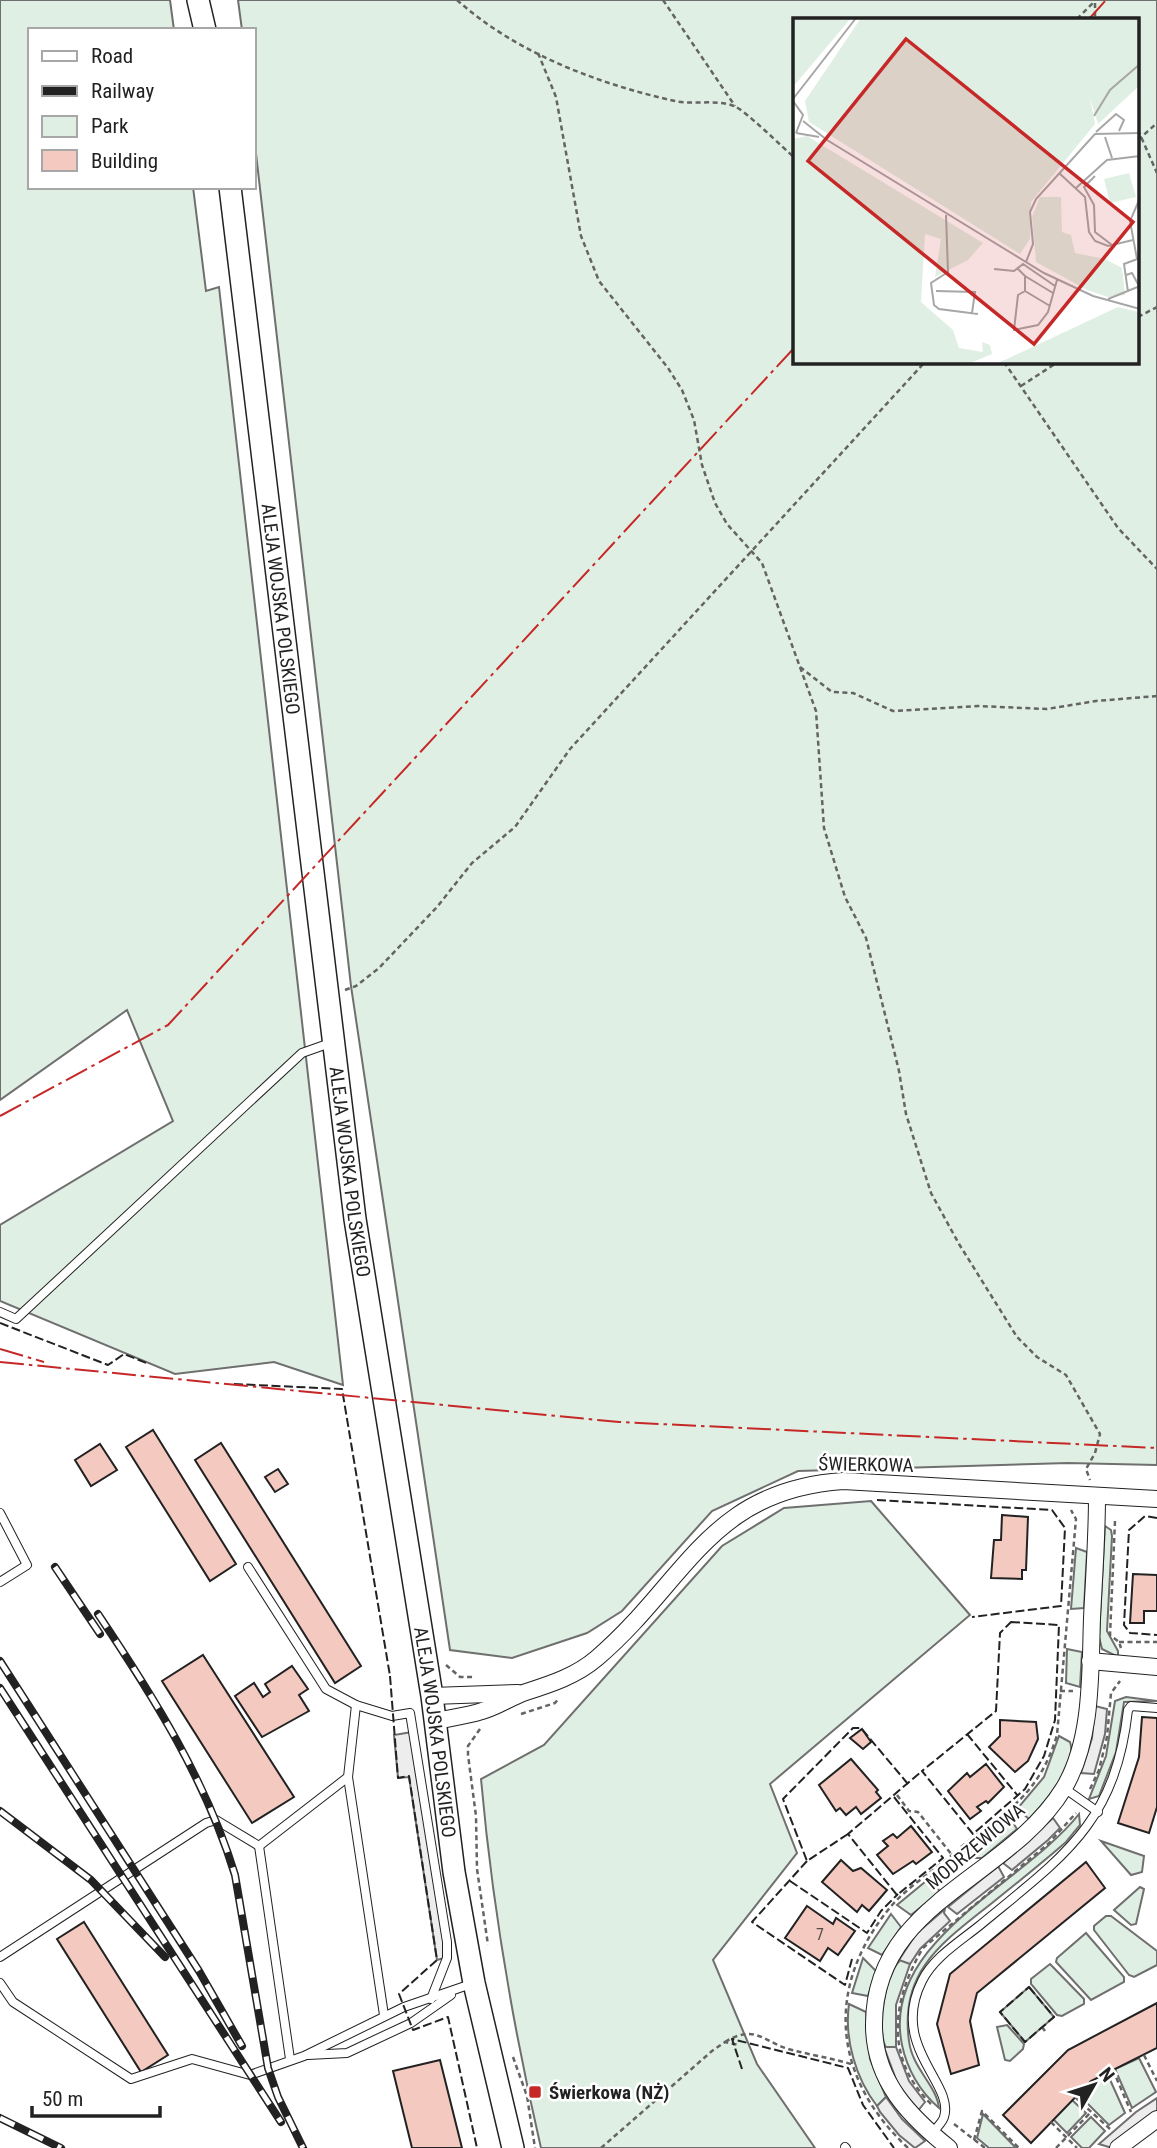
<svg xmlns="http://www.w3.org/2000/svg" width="1157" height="2148" viewBox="0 0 1157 2148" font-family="'Roboto Condensed',sans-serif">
<rect width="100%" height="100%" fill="#fff"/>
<g fill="#e0efe3" stroke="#6f6f6f" stroke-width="2" fill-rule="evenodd">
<polygon points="0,0 170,0 174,30 30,30 30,187 193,187 206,291 219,287 343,1385 274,1362 175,1374 0,1301 0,1225 173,1121 127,1010 0,1100"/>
<path d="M238,0H1157V1465L1068,1463L798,1471L712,1511L622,1611L587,1633L512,1658L450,1650L351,986L254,136V30H242ZM795,19H1138V362H795Z"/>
<path d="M871,1501L970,1615L770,1784L797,1853L713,1960L757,2064L815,2148H541C513,2027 492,1903 481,1779L544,1745L722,1546L784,1508Z"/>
<polygon points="1105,1526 1111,1530 1112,1536 1107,1631 1118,1651 1118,1657 1102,1649 1099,1637"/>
<polygon points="1076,1548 1087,1552 1084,1608 1071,1609"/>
<polygon points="1067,1649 1082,1652 1080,1687 1066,1683"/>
<polygon points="1126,1697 1157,1701 1124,1702 1116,1752 1099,1796 1089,1799 1106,1756 1115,1701"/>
<path d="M1059,1736L1070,1742C1078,1764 1044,1803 1029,1819L1017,1809L1044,1777Z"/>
<path d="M1079,1814L1080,1825L1066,1842C1042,1863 1017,1883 992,1903C943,1942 899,1971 909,2041C912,2068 937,2086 939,2108C920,2092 907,2069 902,2045C880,1941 1024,1884 1079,1814Z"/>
<polygon points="1008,1815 1017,1829 982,1858 971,1858 964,1850"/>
<polygon points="1101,1841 1144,1856 1142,1872 1131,1875"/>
<polygon points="931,1877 940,1892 911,1915 897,1905"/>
<polygon points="1140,1887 1144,1889 1136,1924 1131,1925 1114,1910"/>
<polygon points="891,1914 901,1927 882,1955 868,1948"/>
<polygon points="1106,1916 1111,1916 1157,1951 1157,1965 1134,1977 1129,1975 1094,1930 1094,1926"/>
<polygon points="1086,1933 1124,1977 1124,1982 1091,2000 1056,1962 1057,1958"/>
<polygon points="863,1958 876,1971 868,1996 852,1993"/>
<path d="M902,1959L910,1964L896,2005V2047L887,2049C875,2033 885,1970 902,1959Z"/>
<polygon points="1050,1964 1084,1999 1084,2004 1062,2016 1057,2015 1031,1984 1031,1979"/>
<polygon points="1029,1987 1054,2017 1025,2042 1000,2012"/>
<path d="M849,2004L866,2012L870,2059L886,2097L877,2106C856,2079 844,2039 849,2004Z"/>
<polygon points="1007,2025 1024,2044 1023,2049 1010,2061 1005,2060 997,2027"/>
<polygon points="1139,2058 1156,2092 1132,2108 1115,2069"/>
<polygon points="1107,2073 1125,2113 1109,2125 1078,2094 1091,2081"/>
<polygon points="1072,2100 1086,2113 1067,2133 1053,2119"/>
<polygon points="983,2114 1016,2148 1017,2148 989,2148 977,2138"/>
<polygon points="1091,2117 1105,2131 1089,2148 1082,2148 1071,2137"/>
</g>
<g fill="#ededed" stroke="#6f6f6f" stroke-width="2">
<polygon points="1095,1706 1107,1709 1105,1734 1094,1774 1081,1773 1092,1738"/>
<polygon points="412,1732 448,1957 437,1960 409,1777 398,1778 394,1735"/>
<polygon points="1053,1818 1060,1828 1048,1840 1012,1870 1003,1863"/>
<polygon points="998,1866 1004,1877 957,1914 948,1907"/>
<polygon points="945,1909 944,1913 950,1921 920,1949 910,1964 899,1960 916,1934"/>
<polygon points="884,2047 896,2047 909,2081 925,2102 917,2112 900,2090"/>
<polygon points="886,2097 902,2119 925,2141 915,2148 899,2135 880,2112 877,2106"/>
<polygon points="1157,2098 1157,2111 1112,2148 1099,2144 1136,2112"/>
</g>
<g fill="#f3c9c0" stroke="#222" stroke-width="2">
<polygon points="153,1430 236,1564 210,1581 126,1447"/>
<polygon points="221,1443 361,1666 335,1683 195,1460"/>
<polygon points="100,1444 117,1470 91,1486 75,1460"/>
<polygon points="278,1469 288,1484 275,1492 265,1477"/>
<polygon points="1002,1515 1028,1517 1026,1570 1022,1570 1022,1579 991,1578 994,1540 1001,1540"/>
<polygon points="1133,1574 1157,1575 1157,1611 1144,1611 1144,1623 1130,1623"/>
<polygon points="203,1655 294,1797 252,1823 162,1681"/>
<polygon points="292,1666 308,1689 299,1695 309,1711 262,1737 235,1696 254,1683 263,1697 270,1692 265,1684"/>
<polygon points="1142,1717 1157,1718 1157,1807 1149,1833 1118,1823 1139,1757"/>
<polygon points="1000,1720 1036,1722 1038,1739 1028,1761 1015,1772 989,1747 1000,1736"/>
<polygon points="862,1729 871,1742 863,1749 850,1738"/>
<polygon points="851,1759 878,1790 876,1792 881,1798 861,1814 856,1807 846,1815 840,1808 836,1811 819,1785"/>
<polygon points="986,1764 1004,1787 988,1803 986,1801 977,1807 981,1811 970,1819 948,1791 967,1773 970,1777"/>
<polygon points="911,1826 932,1852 916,1864 913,1861 893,1874 877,1855 888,1846 883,1841 893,1834 897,1838"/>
<polygon points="841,1860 853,1871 861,1868 887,1890 869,1911 862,1905 857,1912 822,1882"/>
<polygon points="1086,1862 1105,1888 977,1993 970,2021 979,2065 951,2074 937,2024 950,1974"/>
<polygon points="807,1906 833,1924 836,1918 855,1931 838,1955 828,1948 820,1961 785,1938"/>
<polygon points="84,1922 168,2055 141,2072 57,1939"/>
<polygon points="1157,2003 1157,2048 1091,2081 1031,2143 1003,2115 1068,2050"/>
<polygon points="440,2060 462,2148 412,2148 393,2071"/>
</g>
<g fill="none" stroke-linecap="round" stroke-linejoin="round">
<defs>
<g id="service">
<polyline points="0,1312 16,1319 302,1053 333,1042"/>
<polyline points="0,1513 27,1565 0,1582"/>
<polyline points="248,1567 326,1689 356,1705 392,1716 410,1713 447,1942 447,1958 431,1999"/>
<polyline points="348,1777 384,2015"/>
<polyline points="1064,1788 1098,1812"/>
<polyline points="259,1846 290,2059"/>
<polyline points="0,1957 206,1823 216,1820 259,1846 348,1777 356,1705"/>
<polyline points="0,1983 13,2002 131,2079 192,2059 250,2075 304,2056 404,2007 474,1983"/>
<polyline points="308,2055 347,2053 411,2023 451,1995"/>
<path d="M932,2134C935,2129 943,2122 944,2117C955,2083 889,2047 922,1981C933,1958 959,1942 979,1926C1062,1857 1115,1825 1128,1710L1131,1706L1157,1708"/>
<polyline points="845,2147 846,2148"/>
</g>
<g id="minor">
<polyline points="1090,1661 1157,1667"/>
<polyline points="432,1696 518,1693"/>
<path d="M435,1721C450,1718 467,1716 482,1711C497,1707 511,1697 526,1692C551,1684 576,1676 597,1658C686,1582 709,1490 843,1481L1157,1499"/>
<path d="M949,2148C909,2116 875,2081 874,2027C872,1902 1008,1880 1064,1788C1093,1739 1090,1673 1092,1618C1094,1577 1097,1537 1097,1496"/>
<polyline points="1118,2148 1157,2119"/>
</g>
<g id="secondary">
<polyline points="198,0 205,30"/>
<path id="s1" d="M230,187L355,1219L432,1696L454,1872L474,1983L513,2148"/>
</g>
</defs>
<use href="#service" stroke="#222" stroke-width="10"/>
<use href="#minor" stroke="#222" stroke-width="18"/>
<use href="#secondary" stroke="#222" stroke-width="24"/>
<g stroke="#646464" stroke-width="2.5" stroke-dasharray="5 3.5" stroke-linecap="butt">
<path d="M457,0C516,53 598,84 675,101C693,105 716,99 734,106C745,110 783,148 795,158"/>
<polyline points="663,0 735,106"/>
<polyline points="1095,3 1095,19"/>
<polyline points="1077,19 1095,1"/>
<polyline points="538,53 556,97 581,236 599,281 668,368 682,390 694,420 702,465 715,503 727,524 762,563 816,711 824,828 845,897 866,938 899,1071 906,1114 931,1193 959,1244 1017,1337 1037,1357 1066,1375 1100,1434 1095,1453 1086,1469 1090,1480"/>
<polyline points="1138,130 1157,173"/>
<polyline points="1138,140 1157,123"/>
<polyline points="1138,317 1157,307"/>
<polyline points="1004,362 1118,528 1157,569"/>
<polyline points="1021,386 1058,362"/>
<polyline points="800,667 832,692 853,693 893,711 978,706 1047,709 1096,701 1157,696"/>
<polyline points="345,990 356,986 379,968 437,907 472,863 515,827 570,749 925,362"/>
<polyline points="1115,1521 1110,1635 1119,1642 1121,1648"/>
<polyline points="1119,1642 1157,1642"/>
<polyline points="446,1665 460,1677 474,1677"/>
<polyline points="1060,1691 1073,1691"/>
<polyline points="521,1714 555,1703 559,1698"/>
<polyline points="480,1729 468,1746 468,1755 476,1816 477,1869 488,1945"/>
<polyline points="1090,1789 1099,1770 1107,1737 1111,1693 1120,1681"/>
<polyline points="897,1795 909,1811 918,1812 952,1855"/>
<path d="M961,1847C1007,1811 1039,1795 1057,1735L1076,1519L1071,1510"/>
<polyline points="1042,2027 1045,2031"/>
<path d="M725,2042C756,2023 764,2043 792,2050C811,2055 831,2058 851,2064"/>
<polyline points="1144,2055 1157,2081"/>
<polyline points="513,2057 527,2096 535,2148"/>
<polyline points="1113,2070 1131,2112"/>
<polyline points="1075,2097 1110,2129"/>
<path d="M931,2104C884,2058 892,2000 923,1948L1049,1843L1076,1813"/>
<polyline points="1051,2122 1077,2148"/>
<polyline points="954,2124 985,2148"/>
<polyline points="974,2140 982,2111 1019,2148"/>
<polyline points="601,2148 712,2051 725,2042 739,2045"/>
<path d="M908,2148C834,2079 824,1990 888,1910C905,1888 933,1872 953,1854"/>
<polyline points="1056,2148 1091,2112"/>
</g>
<use href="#service" stroke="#fff" stroke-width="8"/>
<use href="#minor" stroke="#fff" stroke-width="16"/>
<use href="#secondary" stroke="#fff" stroke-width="21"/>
<defs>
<g id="rail">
<polyline points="55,1567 100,1634"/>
<path d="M98,1614C153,1696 206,1780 235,1875L268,2068L278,2097L303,2148"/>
<polyline points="0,1661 199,1971 242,2046"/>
<polyline points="0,1688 281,2122"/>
<polyline points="0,1811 91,1880 165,1957"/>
<polyline points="0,2118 61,2148"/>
</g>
</defs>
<use href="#rail" stroke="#222" stroke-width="8"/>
<use href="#rail" stroke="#fff" stroke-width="5" stroke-dasharray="16" stroke-linecap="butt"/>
<g stroke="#222" stroke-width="2" stroke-dasharray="9 3.5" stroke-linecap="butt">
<polyline points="0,1323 108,1365 124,1354 149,1364"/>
<polyline points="234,1384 342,1389 390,1676"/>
<polyline points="877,1500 1052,1510 1065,1528 1061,1606 972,1617"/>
<polyline points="1157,1518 1145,1516 1129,1530 1124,1625 1130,1633 1157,1635"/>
<polygon points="1011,1622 1059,1625 1055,1720 1044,1756 1025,1789 973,1834 922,1771 996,1711 1000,1633"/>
<polyline points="390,1676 398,1778 409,1776 437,1960 399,1994 413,2030 448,2017 477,2148"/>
<polyline points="967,1734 1018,1796"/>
<polyline points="894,1797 943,1858 897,1895 848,1834 922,1771"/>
<polyline points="848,1834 807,1861 783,1799 853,1728 861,1728 908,1784"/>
<polyline points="807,1861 752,1922 845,1985 852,1959"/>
<polyline points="790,1881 867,1933 881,1911 898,1894"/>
<polygon points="1029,1987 1054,2017 1025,2042 1000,2012"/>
<polyline points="742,2069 732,2039 848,2068 863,2105 894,2148"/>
</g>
<g stroke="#c62828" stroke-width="2" stroke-dasharray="24 5 3.5 5" stroke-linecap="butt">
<polyline points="1089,19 1106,0"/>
<polyline points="0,1116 168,1025 795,347"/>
<polyline points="0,1349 44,1362"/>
<polyline points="0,1362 619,1422 1157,1448"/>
</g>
</g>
<rect fill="#c62828" stroke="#fff" stroke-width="2.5" x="528" y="2085" width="14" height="14" rx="3.5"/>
<g text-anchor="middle" stroke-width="5" stroke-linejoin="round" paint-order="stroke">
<g font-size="16" fill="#564c4a">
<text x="820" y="1940">7</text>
</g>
<g font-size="19" fill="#222" stroke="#fff">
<text dy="7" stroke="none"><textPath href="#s1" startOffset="425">ALEJA WOJSKA POLSKIEGO</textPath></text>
<text dy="7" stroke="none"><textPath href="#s1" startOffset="992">ALEJA WOJSKA POLSKIEGO</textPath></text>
<text transform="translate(866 1464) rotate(1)" y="7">ŚWIERKOWA</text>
<text dy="7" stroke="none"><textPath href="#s1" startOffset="1559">ALEJA WOJSKA POLSKIEGO</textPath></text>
<text transform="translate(975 1846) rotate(-40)" y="7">MODRZEWIOWA</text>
</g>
<g font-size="19" font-weight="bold" fill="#222" stroke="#fff" text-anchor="start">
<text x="549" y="2099">Świerkowa (NŻ)</text>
</g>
</g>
<g transform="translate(793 18)">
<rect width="346" height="346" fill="#fff"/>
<path d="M0,0H58L0,69ZM68,0H346V68L305,106L297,80L302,106L238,184L237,221L227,236L16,104L12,83ZM14,118L190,225L175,242L142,259L148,221L132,216L128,284L160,312L166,330L190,334L189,324L197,327L199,336L175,346H0V121ZM336,155L343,179L317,185L311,161ZM247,179H268L269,214L278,217L282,235L312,241L329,250L332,277L315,279L294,272L243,244L239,199ZM325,289L346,294V346H203Z" fill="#e0efe3"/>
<path fill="none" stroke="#a7a7a7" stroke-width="2" d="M0,81L63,0M0,83L10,97L3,115M301,98L317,72L347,46M10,103L34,122L251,255L300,278L347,291M303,114L323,96L331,102L326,113M3,115L26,119M312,119L319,140M266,155L292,179L296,214L302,223L315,228L340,222M302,158L291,169L301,187L302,214L319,227M283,170L314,142L347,138M153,197L155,254L138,265L141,287L146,291L185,296M344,241L337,203L347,180M233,244L240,226L237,194L243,181L302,116L347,115M201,251L221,253L230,246L262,268M225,251L232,258V273L225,277L221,312L245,307L255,294L264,262M333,257L339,255L346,268M232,258L260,275M143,273L182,274L179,295M232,273L257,288M335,274L331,246L347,240M315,281L347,268"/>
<path fill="#c62828" fill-opacity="0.15" stroke="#c62828" stroke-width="3.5" d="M113,21L340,204L241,326L15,143Z"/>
<rect width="346" height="346" fill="none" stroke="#222" stroke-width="3.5"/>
</g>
<rect x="28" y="28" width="228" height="161" fill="#ffffff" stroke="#a7a7a7" stroke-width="2"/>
<rect x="42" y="51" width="35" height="10" fill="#ffffff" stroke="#a7a7a7" stroke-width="2"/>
<text x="91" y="63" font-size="21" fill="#222222">Road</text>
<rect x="42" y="86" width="35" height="10" fill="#222222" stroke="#a7a7a7" stroke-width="2"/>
<text x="91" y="98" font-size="21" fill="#222222">Railway</text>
<rect x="42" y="116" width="35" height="21" fill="#e0efe3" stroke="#a7a7a7" stroke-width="2"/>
<text x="91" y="133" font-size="21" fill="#222222">Park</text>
<rect x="42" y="150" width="35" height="21" fill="#f3c9c0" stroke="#a7a7a7" stroke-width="2"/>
<text x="91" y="168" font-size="21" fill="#222222">Building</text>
<g transform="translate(1094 2085) rotate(51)" stroke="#ffffff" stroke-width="5" paint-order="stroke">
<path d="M0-5L12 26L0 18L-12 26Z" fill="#222222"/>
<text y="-10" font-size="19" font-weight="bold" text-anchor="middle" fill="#222222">N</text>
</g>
<path d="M32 2106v10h128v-10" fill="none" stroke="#222222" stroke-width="3.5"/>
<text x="42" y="2106" font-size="21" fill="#222222" stroke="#ffffff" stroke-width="5" paint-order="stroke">50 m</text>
</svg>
